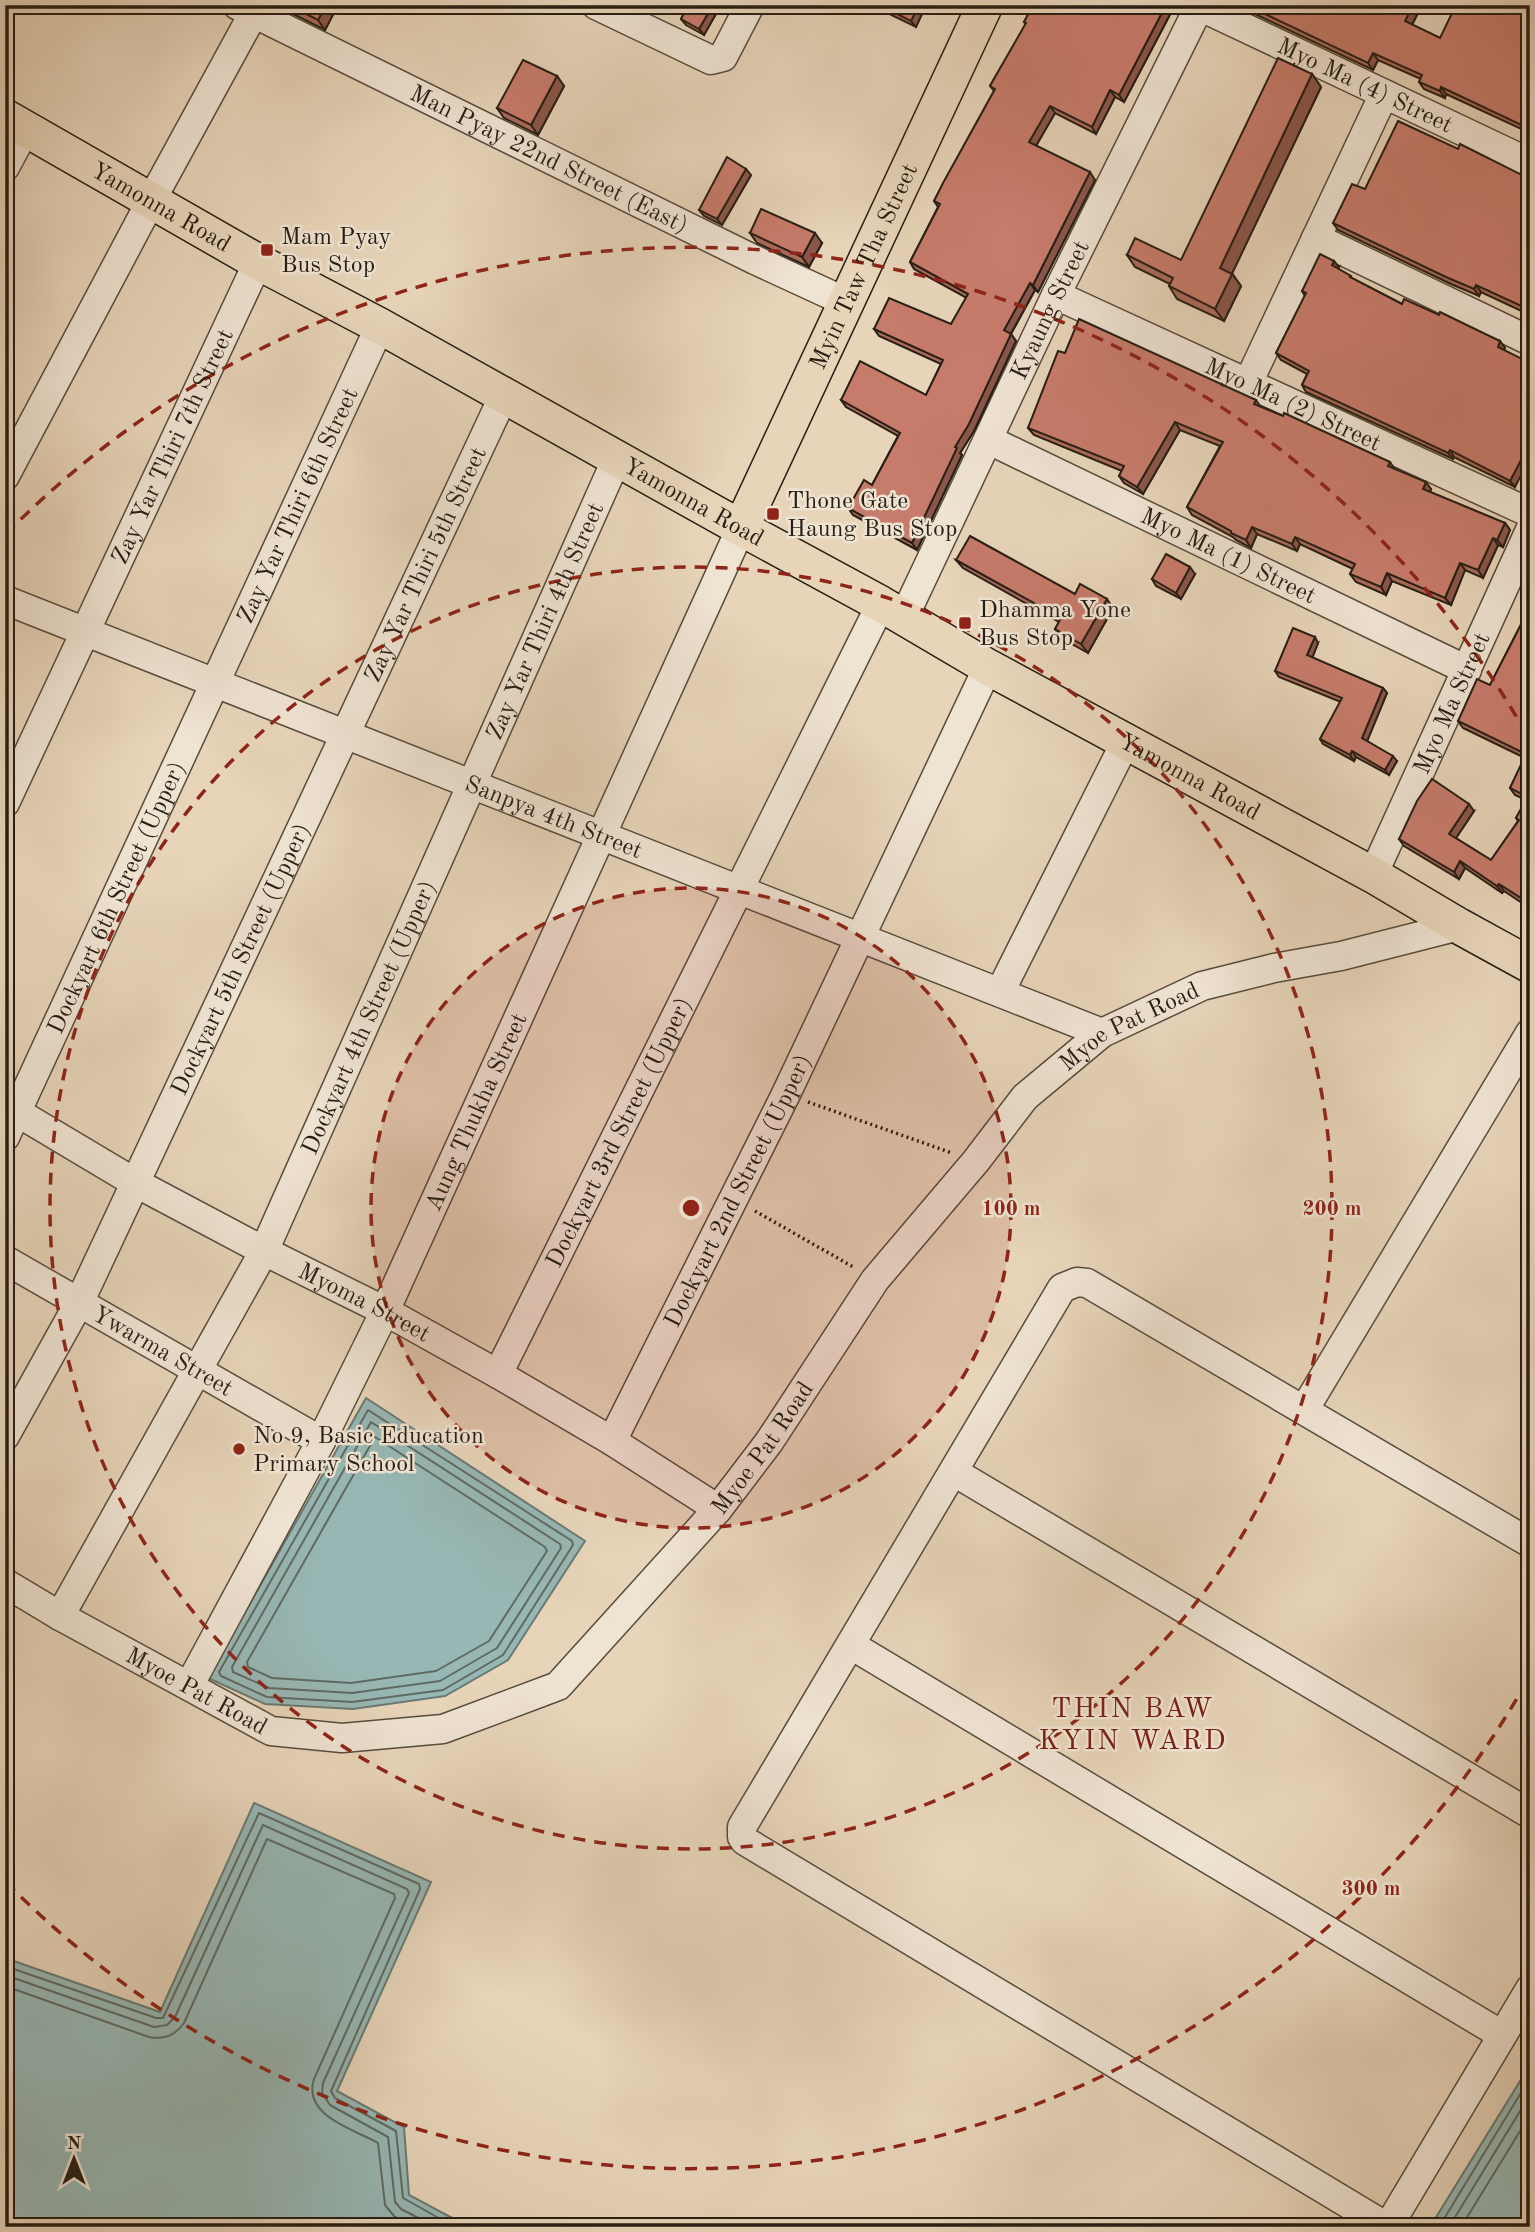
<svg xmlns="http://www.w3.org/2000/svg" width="1535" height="2232" viewBox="0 0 1535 2232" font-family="'Old Standard TT',serif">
<rect width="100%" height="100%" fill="#e7d4b9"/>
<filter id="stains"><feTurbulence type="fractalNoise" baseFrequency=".00286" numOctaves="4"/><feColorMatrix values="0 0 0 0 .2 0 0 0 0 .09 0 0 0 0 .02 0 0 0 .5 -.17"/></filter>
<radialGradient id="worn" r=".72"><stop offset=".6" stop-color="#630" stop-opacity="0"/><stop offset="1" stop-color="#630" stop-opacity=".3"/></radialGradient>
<g fill="#97b7b4" stroke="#6a7a74" stroke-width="2">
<polygon points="366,1398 585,1541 508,1660 445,1696 353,1709 265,1704 208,1678"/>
<polygon points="254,1803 431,1882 337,2091 404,2127 409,2195 469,2227 5,2227 5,1958 160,2012"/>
<polygon points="1530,2065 1530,2227 1430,2227"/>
</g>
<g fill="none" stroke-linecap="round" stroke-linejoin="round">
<g stroke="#5f6a64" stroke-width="2">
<polygon points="368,1410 572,1541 573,1545 503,1655 443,1690 352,1702 267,1697 221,1676 219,1672"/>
<polygon points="371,1422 560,1544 561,1548 497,1648 440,1681 352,1693 269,1688 233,1672 232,1667"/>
<polygon points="375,1437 545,1547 547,1551 489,1641 436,1671 351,1683 272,1678 248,1667 247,1662"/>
<polyline points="5,1966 156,2018 163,2018 259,1813 419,1884 420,1889 331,2091 335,2098 396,2131 403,2198 455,2227"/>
<polyline points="5,1975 154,2027 167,2025 175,2017 263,1825 407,1889 409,1893 323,2083 322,2093 330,2105 388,2137 395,2202 401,2209 436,2227"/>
<path d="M5,1986L149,2037C164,2040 175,2036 184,2023L267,1839L394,1894L395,1898L314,2079C302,2116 354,2129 378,2143L385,2205L394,2216L413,2227"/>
<polyline points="1439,2227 1530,2078"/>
<polyline points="1449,2227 1530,2095"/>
<polyline points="1461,2227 1530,2115"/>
</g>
<defs>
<g id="minor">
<path id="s1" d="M237,5L755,260L846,302"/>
<polyline points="596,5 711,60 723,57 750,5"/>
<path id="s2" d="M1199,6L1530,163"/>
<polyline points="5,167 26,128"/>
<polyline points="1316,238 1530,341"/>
<path id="s3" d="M1056,295L1530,513"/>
<polyline points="1248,383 1384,94"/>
<path id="s4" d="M989,440L1467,670"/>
<polyline points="5,476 152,199 258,5"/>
<path id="s5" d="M5,600L1102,1033"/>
<path id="s6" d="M904,617L1056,295L1200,5"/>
<path id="s7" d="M5,803L258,262"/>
<path id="s8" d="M1373,875L1530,530"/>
<polyline points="1000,992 1126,741"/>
<path id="s9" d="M5,1105L134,1182L264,1251L385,1311L498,1374L612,1441L718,1509"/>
<path id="s10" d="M5,1137L380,326"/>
<path id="s11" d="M5,1260L321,1441"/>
<path id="s12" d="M498,1374L881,604"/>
<polyline points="1304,1410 1530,1033"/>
<path id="s13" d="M5,1436L79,1303L504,395"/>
<path id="s14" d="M612,1441L786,1094L988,667"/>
<polyline points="954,1472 1530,1814"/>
<path id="s15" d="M5,1583L60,1616L271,1731L342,1738L443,1729L558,1686L718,1509L769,1442L875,1280L976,1161L1025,1097L1102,1033L1202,986L1274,968L1341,956L1459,926"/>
<path id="s16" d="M60,1616L264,1251L617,458"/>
<polyline points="851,1645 1502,2035"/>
<path id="s17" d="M189,1686L321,1441L385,1311L741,528"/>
<polyline points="1387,2227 745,1841 742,1837 742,1827 1062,1288 1077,1282 1087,1283 1530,1543"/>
<polyline points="1388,2227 1530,1989"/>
</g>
<g id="major">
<path id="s18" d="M5,117L258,262L380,326L741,528L881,604L988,667L1373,875L1459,926L1530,965"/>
<path id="s19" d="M741,528L985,5"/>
</g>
</defs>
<use href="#minor" stroke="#574c3d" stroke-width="31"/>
<use href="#major" stroke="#271e14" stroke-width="38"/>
<g stroke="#271e14" stroke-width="3.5" stroke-dasharray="2 3.5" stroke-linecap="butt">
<polyline points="808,1102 952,1153"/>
<polyline points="755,1211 855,1268"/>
</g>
<use href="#minor" stroke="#efe3d2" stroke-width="28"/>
<use href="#major" stroke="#e7d4b9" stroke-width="35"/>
</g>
<g fill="#ab6a5c" stroke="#271e14" stroke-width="2">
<polygon points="284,5 338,5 325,30 289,12"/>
<polygon points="688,5 721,5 704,35 686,25 681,19"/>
<polygon points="871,5 926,5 916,27"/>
<polygon points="1175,5 1124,102 1115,97 1096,134 1055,113 1036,146 1095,180 1038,292 1035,290 1011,334 1016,341 974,431 960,453 962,455 917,550 853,515 848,508 872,485 898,436 846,407 841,400 926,395 941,364 879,336 874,329 951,324 967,298 914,269 910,262 938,207 934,201 994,91 990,86 1026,24 1024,22 1031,9 1030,6"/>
<polygon points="1236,5 1422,5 1412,25 1440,38 1530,5 1530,133 1446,94 1445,98 1424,89 1419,82 1421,79 1378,60 1373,70"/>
<polygon points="1312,74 1321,87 1232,273 1241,286 1224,321 1177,299 1169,286 1170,284 1135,267 1127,255 1181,260"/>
<polygon points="557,76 564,86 538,135 504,118 497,108"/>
<polygon points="1458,149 1530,179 1530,315 1481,292 1479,296 1451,284 1338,230 1333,223 1365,189"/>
<polygon points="751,175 722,225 704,216 699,210"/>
<polygon points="750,233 822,243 809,267 757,243"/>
<polygon points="1339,267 1338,269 1353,279 1402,304 1439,315 1500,341 1505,348 1504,350 1515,487 1454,457 1453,459 1306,392 1302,385 1307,374 1281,360 1276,353 1305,296 1302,291"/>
<polygon points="1065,353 1256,400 1260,406 1390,462 1394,468 1431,489 1430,492 1505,523 1510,530 1503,547 1498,545 1483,578 1465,570 1451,605 1392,581 1386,595 1356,582 1350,574 1353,569 1300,544 1297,551 1257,534 1251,548 1236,540 1233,537 1192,515 1187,507 1220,446 1180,430 1143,494 1124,483 1119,476 1122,471 1034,435 1028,428"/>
<polygon points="956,560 1113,608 1088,653 1061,638 1055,629 1059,622 963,568"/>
<polygon points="1195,574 1181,599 1156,586 1152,579"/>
<polygon points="1530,607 1525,905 1504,891 1502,893 1465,868 1459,879 1404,846 1399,839 1474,811 1456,838 1491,860 1518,821 1516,818 1526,800 1515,795 1510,788 1525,758 1463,728 1458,721 1490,685"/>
<polygon points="1318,643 1312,658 1383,688 1387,693 1367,741 1397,761 1389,775 1356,757 1354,761 1323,744 1320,739 1341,702 1279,677 1275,671"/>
</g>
<g fill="#8b564b" stroke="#271e14" stroke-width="2">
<polygon points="326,5 338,5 325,30 318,20"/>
<polygon points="713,5 721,5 704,35 699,29"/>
<polygon points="919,5 926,5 916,27 911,21"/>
<polygon points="1166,5 1175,5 1124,102 1119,95"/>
<polygon points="1413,5 1422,5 1410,28 1405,21"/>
<polygon points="1373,53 1378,60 1373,70 1368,63"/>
<polygon points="1312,74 1321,87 1229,280 1220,268"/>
<polygon points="557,76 564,86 538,135 531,125"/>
<polygon points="1441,87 1446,94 1445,98 1440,91"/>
<polygon points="1110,90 1115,97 1096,134 1092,127"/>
<polygon points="1050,106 1055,113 1034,149 1029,142"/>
<polygon points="746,169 751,175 722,225 717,219"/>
<polygon points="1090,172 1095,180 1038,292 1033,285"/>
<polygon points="815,233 822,243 809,267 802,257"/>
<polygon points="1334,261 1339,267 1336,272 1332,265"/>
<polygon points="1232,274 1241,286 1224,321 1215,309"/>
<polygon points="1030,283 1035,290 1009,337 1004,330"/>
<polygon points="1476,285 1481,292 1479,296 1474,289"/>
<polygon points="1011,334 1016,341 974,431 960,453 962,455 917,550 912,543 955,447"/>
<polygon points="1500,341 1505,348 1502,354 1498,347"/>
<polygon points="1175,422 1180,430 1143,494 1137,487"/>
<polygon points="1530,443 1530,458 1515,487 1510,481"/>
<polygon points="1450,450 1454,457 1453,459 1448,453"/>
<polygon points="1426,482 1431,489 1428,496 1423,489"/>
<polygon points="1505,523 1510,530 1503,547 1497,540"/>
<polygon points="1252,527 1257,534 1251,548 1246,540"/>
<polygon points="1295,537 1300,544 1297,551 1292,544"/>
<polygon points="1493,538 1498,545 1483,578 1478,570"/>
<polygon points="1460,563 1465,570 1451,605 1445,598"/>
<polygon points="1190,567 1195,574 1181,599 1176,593"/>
<polygon points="1387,573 1392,581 1386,595 1381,587"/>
<polygon points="1107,599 1113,608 1088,653 1081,644"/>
<polygon points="1315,637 1318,643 1311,661 1307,655"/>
<polygon points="1383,688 1387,693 1366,744 1362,738"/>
<polygon points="1352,751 1356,757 1354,761 1350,755"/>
<polygon points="1393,756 1397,761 1389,775 1385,770"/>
<polygon points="1469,804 1474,811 1454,841 1449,834"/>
<polygon points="1460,861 1465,868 1459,879 1454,872"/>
<polygon points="1499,884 1504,891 1502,893 1497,886"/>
<polygon points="1530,884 1530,898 1525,905 1521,898"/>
</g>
<g fill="#c77b6b" stroke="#271e14" stroke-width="2">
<polygon points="288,5 326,5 318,20"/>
<polygon points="688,5 713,5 699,29 681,19"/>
<polygon points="879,5 919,5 911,21"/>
<polygon points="1030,5 1166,5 1119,95 1110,90 1092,127 1050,106 1029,142 1090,172 1033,285 1030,283 1004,330 1011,334 969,424 955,447 957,448 912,543 848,508 864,480 872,485 900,433 841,400 860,361 926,395 943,360 874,329 889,298 951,324 968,294 910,262 940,204 934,201 943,183 995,89 990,86 1026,23 1024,22 1032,7 1030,6"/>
<polygon points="1246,5 1413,5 1405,21 1440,38 1456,5 1530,5 1530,129 1441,87 1440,91 1419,82 1422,75 1373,53 1368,63"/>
<polygon points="1278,58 1312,74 1220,268 1232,274 1215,309 1169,286 1173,278 1127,255 1135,238 1181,260"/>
<polygon points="523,60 557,76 531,125 497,108"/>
<polygon points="1398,121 1458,149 1460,144 1530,179 1530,310 1476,285 1474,289 1446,277 1333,223 1352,184 1365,189"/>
<polygon points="727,157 746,169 717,219 699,210"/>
<polygon points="761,209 815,233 802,257 750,233"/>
<polygon points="1320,254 1334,261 1332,265 1351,276 1350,277 1402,304 1404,299 1439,315 1440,312 1477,330 1500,341 1498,347 1530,363 1530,443 1510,481 1450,450 1448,453 1302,385 1309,371 1276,353 1306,293 1302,291"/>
<polygon points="1079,319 1256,400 1254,404 1283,416 1284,413 1390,462 1388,466 1426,482 1423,489 1505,523 1497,540 1493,538 1478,570 1460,563 1445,598 1387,573 1381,587 1350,574 1355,564 1295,537 1292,544 1252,527 1246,540 1231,533 1231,531 1187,507 1223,442 1175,422 1137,487 1119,476 1124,466 1028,428 1058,351 1065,353"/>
<polygon points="970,536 1075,594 1080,584 1107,599 1081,644 1055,629 1061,618 956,560"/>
<polygon points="1166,554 1190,567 1176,593 1152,579"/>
<polygon points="1530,607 1530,884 1521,898 1499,884 1497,886 1460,861 1454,872 1399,839 1417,801 1432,779 1469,804 1449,834 1491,860 1519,820 1516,818 1528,797 1510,788 1526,754 1458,721 1477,679 1490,685"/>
<polygon points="1293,628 1315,637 1307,655 1383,688 1362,738 1393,756 1385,770 1352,751 1350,755 1320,739 1342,698 1275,671"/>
</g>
<circle cx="691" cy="1208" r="320" fill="#8f2418" fill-opacity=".12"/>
<g fill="none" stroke="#8f2418" stroke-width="3.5" stroke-dasharray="12 9">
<circle cx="691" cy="1208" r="320"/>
<circle cx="691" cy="1208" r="641"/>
<path d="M1527 1681A961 961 0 0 1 6 1882M6 534A961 961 0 0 1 1527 735"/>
</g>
<g fill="#8f2418" stroke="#efe3d2" stroke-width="2.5">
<rect x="260" y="243" width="14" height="14" rx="3.5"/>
<rect x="766" y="507" width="14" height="14" rx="3.5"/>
<rect x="958" y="616" width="14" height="14" rx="3.5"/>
<circle cx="239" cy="1449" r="7"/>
</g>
<g text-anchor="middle" stroke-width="5" stroke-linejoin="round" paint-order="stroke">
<g font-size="24" fill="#271e14" stroke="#efe3d2">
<text dy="8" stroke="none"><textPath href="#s2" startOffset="184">Myo Ma (4) Street</textPath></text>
<text dy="8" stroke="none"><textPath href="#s1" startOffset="348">Man Pyay 22nd Street (East)</textPath></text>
<text dy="8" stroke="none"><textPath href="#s18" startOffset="180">Yamonna Road</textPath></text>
<text dy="8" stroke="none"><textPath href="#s19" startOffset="289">Myin Taw Tha Street</textPath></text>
<text dy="8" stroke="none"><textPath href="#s6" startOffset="340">Kyaung Street</textPath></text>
<text dy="8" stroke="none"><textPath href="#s3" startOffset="261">Myo Ma (2) Street</textPath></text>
<text dy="8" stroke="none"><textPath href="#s7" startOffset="394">Zay Yar Thiri 7th Street</textPath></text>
<text dy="8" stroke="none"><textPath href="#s18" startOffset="789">Yamonna Road</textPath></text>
<text dy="8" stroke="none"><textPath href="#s10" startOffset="696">Zay Yar Thiri 6th Street</textPath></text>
<text dy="8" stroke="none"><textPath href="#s4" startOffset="266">Myo Ma (1) Street</textPath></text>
<text dy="8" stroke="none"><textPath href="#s13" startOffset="968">Zay Yar Thiri 5th Street</textPath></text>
<text dy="8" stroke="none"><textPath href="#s16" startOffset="1108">Zay Yar Thiri 4th Street</textPath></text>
<text dy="8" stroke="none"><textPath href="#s8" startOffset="189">Myo Ma Street</textPath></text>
<text dy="8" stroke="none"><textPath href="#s18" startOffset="1356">Yamonna Road</textPath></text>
<text dy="8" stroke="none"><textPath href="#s5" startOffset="590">Sanpya 4th Street</textPath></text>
<text dy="8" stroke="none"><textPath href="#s10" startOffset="264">Dockyart 6th Street (Upper)</textPath></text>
<text dy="8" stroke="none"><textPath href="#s13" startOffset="532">Dockyart 5th Street (Upper)</textPath></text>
<text dy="8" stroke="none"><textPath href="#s16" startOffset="674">Dockyart 4th Street (Upper)</textPath></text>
<text dy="8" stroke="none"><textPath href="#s15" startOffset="1480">Myoe Pat Road</textPath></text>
<text dy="8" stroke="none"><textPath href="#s17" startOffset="642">Aung Thukha Street</textPath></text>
<text dy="8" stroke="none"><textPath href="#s12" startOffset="270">Dockyart 3rd Street (Upper)</textPath></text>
<text dy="8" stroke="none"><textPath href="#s14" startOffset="280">Dockyart 2nd Street (Upper)</textPath></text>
<text dy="8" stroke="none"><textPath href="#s9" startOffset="410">Myoma Street</textPath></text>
<text dy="8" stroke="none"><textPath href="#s11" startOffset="182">Ywarma Street</textPath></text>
<text dy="8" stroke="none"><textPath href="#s15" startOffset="914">Myoe Pat Road</textPath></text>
<text dy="8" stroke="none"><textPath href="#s15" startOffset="220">Myoe Pat Road</textPath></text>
</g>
<g font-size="24" fill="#271e14" stroke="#efe3d2" text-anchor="start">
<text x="281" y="244">Mam Pyay<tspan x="281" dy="28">Bus Stop</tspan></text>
<text x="787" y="508">Thone Gate<tspan x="787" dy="28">Haung Bus Stop</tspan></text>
<text x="979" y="617">Dhamma Yone<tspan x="979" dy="28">Bus Stop</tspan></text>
<text x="253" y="1443">No 9, Basic Education<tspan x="253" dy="28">Primary School</tspan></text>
</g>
<g font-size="28" letter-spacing="2" fill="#7a1f14" stroke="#efe3d2">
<text x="1133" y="1717">THIN BAW<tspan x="1133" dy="32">KYIN WARD</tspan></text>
</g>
</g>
<circle cx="691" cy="1208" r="10" fill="#8f2418" stroke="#efe3d2" stroke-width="3.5"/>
<g font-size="21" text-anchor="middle" font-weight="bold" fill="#8f2418" stroke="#efe3d2" stroke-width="5" stroke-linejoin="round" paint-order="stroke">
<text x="1011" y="1215">100 m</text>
<text x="1332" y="1215">200 m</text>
<text x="1371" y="1895">300 m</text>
</g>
<rect width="1535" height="2232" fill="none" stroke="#e7d4b9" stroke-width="28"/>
<rect x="7" y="7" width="1521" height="2218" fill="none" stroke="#271e14" stroke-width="3.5"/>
<rect x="14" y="14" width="1507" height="2204" fill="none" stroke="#271e14" stroke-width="2"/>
<g transform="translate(74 2159)" stroke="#efe3d2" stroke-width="5" paint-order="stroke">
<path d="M0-5L12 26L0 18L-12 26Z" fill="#271e14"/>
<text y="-10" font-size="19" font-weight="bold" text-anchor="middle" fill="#271e14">N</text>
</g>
<rect width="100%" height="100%" filter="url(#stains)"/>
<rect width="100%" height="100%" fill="url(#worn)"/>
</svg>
